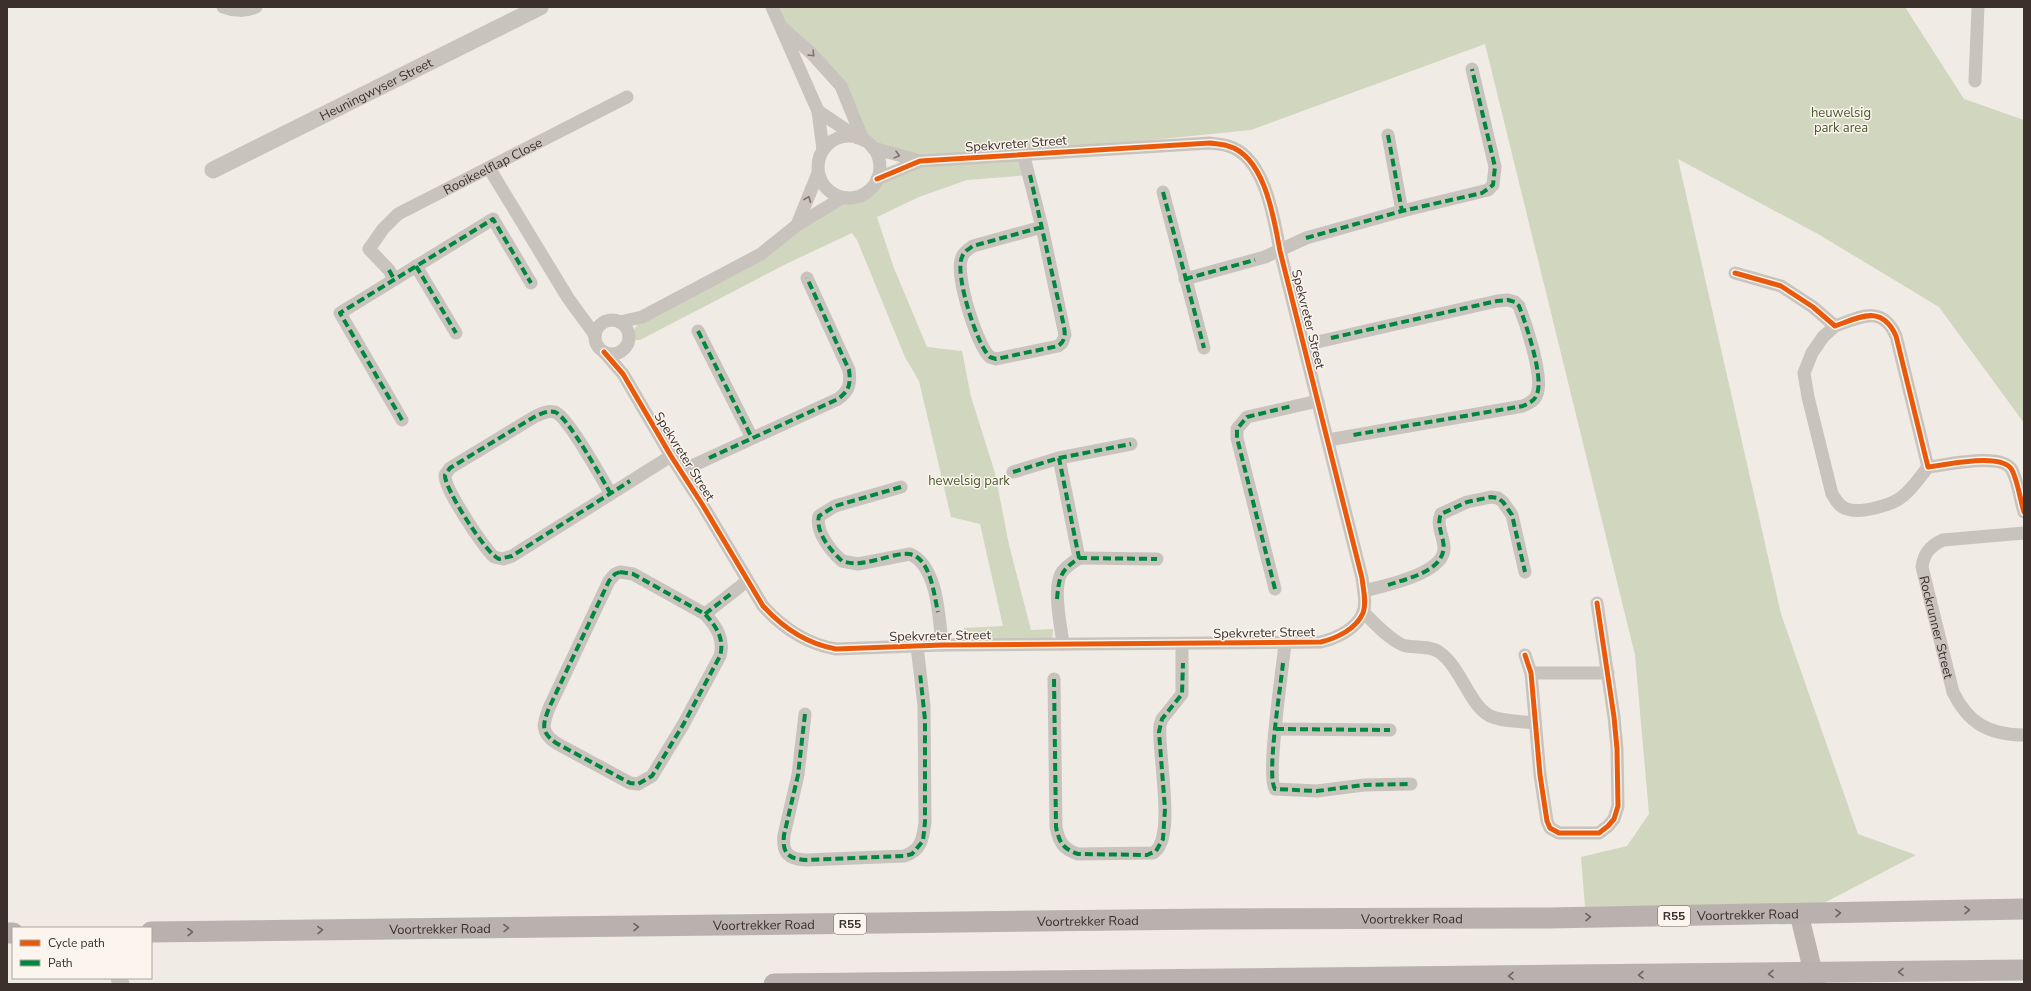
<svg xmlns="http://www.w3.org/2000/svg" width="2031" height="991" viewBox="0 0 2031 991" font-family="'Nunito Sans',sans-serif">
<rect width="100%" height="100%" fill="#f0ebe5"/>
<path fill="#d1d6bf" d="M772,7H1905L1964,99L2024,120V423L1939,307L1818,234L1678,159L1781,614L1858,834L1916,855L1822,904L1585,907L1581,857L1627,846L1649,814L1635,655L1485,44L1251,130L1023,153L1030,175L967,180L919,197L877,217L894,268L927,347L962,351L971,397L995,473L1009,545L1031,630L1053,629L1052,644L962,645L964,628L1003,626L980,524L951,517L919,381L905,357L857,240L852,233L786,264L640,340H628L642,317L692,289L842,198C868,200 862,187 879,178C892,171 907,167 920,161L873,148L858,127L844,91Z"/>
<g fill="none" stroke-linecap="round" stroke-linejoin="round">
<g stroke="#c9c3be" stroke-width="13">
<path d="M223,7C233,11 246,12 256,7"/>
<polyline points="772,7 818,111 823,150"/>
<polyline points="784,29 812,54 841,86 863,140"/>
<polyline points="1975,81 1978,7"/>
<polyline points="818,111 858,138"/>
<polyline points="1388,135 1402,211"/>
<circle cx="849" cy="167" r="31"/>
<polyline points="873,148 920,161"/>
<path d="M1023,153L1042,227L1065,335L1062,343L1058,346L996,359L990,357C977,346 954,273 962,257C964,251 969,249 973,246L1042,227"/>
<polyline points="489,168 568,298 595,335"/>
<polyline points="1163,192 1204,348"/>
<polyline points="797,225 818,173"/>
<polyline points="416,266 456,333"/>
<path d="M1735,273L1781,286L1813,307L1835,326C1860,317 1882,304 1896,336L1928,467C1947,465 2002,452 2012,470C2018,482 2020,499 2024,512"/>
<path id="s1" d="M394,279L389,270L369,249L383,229L398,214L627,97"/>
<polyline points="1185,279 1265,257 1306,238 1402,211 1488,190 1493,185 1495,167 1472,69"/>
<circle cx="612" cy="337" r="17"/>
<polyline points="620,322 642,317 761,254 797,225 842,198"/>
<path d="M1835,326L1823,337L1812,353L1804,373L1808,397L1832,494C1836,500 1839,507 1847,509C1860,514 1893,505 1903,496C1913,488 1920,477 1928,467"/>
<polyline points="698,331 752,438"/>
<path d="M1304,345L1497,301L1508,300L1515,302L1519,306C1526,324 1544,377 1537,394C1535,401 1529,403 1523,406L1328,440"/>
<path d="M604,352L623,374L671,456L702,504L763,606C783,628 807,644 836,649L942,645L1321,642C1337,638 1356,629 1363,613C1367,603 1363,588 1362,578L1280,251C1274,219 1265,156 1228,146C1222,144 1215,144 1210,143L920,161L877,179"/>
<polyline points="402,420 340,313 493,219 531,283"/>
<path d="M1059,458L1079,558C1073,562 1066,567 1062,572C1052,587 1061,627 1063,644"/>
<path d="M681,471L838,399C849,391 851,384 849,370L807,278"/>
<polyline points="1013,472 1059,458 1131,444"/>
<path d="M901,487L835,506L819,516C815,532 831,551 842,561L858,564L910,554C938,566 939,618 942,645"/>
<path d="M611,494C602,479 568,417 555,412C548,410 540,414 534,417L460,462L450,468L445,475C444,489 483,546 494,557L503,559L512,556L671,456"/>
<path id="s2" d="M2024,533L1943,540C1930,546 1924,553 1922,567L1953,692C1968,723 1989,735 2024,735"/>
<polyline points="1079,558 1157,559"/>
<path d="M620,572L633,574L705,614C716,626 725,639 720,656L683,725L652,776L638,784L630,783L556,743C540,732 543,724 549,708L609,581L615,574Z"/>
<polyline points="1275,589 1237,438 1237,429 1247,417 1318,401"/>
<path d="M1364,591C1383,586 1446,574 1444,547C1443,535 1436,525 1441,514L1467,502L1491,497L1498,498L1503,502L1512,515L1525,572"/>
<path d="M1363,612C1374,622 1392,643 1406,646C1417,648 1429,645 1439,652C1461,667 1469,705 1490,716C1503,722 1521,721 1535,723"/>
<polyline points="705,614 747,581"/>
<path d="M1285,643C1283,667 1266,776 1275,789L1317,791L1364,785L1411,784"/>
<polyline points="1525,655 1531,673 1540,775 1547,821 1550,828 1559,833 1599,833 1608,826 1614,819 1618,806 1617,749 1614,717 1597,603"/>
<polyline points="1531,673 1608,673"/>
<path d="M1054,679L1056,827C1059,842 1063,849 1078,854L1153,853C1177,840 1157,752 1160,725L1162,719L1182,694V644"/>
<path d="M805,714L798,775L784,835C782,853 788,859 806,860L904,856C921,851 923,839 925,822L924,706L917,646"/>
<polyline points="1276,729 1390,730"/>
</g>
<g stroke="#c9c3be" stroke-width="17">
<path id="s3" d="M213,170L540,7"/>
<polyline points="119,978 121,984"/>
</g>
<polyline stroke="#bab3ae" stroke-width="19" points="1799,914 1816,984"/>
<g stroke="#b8b1ad" stroke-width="21">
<path id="s4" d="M151,932L1207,919L1549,918L2024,909"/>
<polyline points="7,933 13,933"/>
<polyline points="774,984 2024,970"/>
</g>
<g stroke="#00873e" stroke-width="4" stroke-dasharray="8 4" stroke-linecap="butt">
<polyline points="1388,135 1402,211"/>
<path d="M1030,175L1063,322C1065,332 1067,340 1058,346L996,359L990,357C977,346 954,273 962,257C964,251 969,249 973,246L1042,227"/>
<polyline points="1163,192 1204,348"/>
<polyline points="1306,238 1402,211 1482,193 1493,185 1495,167 1472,69"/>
<polyline points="416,266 456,333"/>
<polyline points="389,270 394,279"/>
<polyline points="1185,279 1255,260"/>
<polyline points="698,331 752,438"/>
<path d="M1331,338L1497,301L1508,300L1515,302L1519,306C1526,324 1544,377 1537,394C1535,401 1529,403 1523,406L1353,435"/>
<polyline points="402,420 340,313 493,219 531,283"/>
<path d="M709,458L838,399C849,391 851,384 849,370L807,278"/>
<polyline points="1013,472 1059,458 1131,444"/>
<path d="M901,487L835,506L819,516C815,532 831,551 842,561C854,565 863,563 876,560C886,558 899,553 909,554C931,557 934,596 938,612"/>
<path d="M611,494C602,479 568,417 555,412C548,410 540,414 534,417L460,462L450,468L445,475C444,488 486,554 499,559L512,556L630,481"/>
<polyline points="1079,558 1157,559"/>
<path d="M620,572L633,574L705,614C716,626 725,639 720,656L683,725L652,776L638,784L630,783L556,743C540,732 543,724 549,708L609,581L615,574Z"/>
<path d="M1388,585C1409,578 1449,570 1443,541C1441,531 1437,523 1441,514L1467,502L1491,497L1498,498L1503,502L1512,515L1525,572"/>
<polyline points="1275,589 1237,438 1237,429 1247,417 1292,406"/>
<path d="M1057,599C1059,577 1060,571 1079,558L1059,458"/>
<polyline points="705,614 732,593"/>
<path d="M1283,663C1281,685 1266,776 1275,789L1317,791L1364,785L1411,784"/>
<path d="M1054,679L1056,827C1059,842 1063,849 1078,854L1147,855L1156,851L1163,839L1165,809L1159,732L1162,719L1182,694L1183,663"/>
<path d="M805,714L798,775L784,835C782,853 788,859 806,860L904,856L912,854L923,841L925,822V720L920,673"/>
<polyline points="1276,729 1390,730"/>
</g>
<defs>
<g id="cycleway">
<path d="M1735,273L1781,286L1813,307L1835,326C1860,317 1882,304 1896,336L1928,467C1947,465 2002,452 2012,470C2018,482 2020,499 2024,512"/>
<path d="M604,352L623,374L671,456L702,504L763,606C783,628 807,644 836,649L942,645L1321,642C1337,638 1356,629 1363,613C1367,603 1363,588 1362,578L1280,251C1274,219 1265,156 1228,146C1222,144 1215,144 1210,143L920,161L877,179"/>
<polyline points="1525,655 1531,673 1540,775 1547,821 1550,828 1559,833 1599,833 1608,826 1614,819 1618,806 1617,749 1614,717 1597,603"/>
</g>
</defs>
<use href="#cycleway" stroke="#fbf5ee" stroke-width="8"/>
<use href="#cycleway" stroke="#e8590c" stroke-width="5"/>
</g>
<defs><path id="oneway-chevron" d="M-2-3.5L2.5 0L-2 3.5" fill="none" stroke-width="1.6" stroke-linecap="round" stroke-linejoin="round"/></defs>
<g stroke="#7b726d">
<use href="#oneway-chevron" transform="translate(812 54) rotate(46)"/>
<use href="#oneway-chevron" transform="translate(897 155) rotate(15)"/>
<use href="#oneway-chevron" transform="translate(808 199) rotate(-68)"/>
</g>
<g stroke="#6d645f">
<use href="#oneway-chevron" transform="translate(1967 910) rotate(-1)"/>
<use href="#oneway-chevron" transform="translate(1838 913) rotate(-2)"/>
<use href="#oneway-chevron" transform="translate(1588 917) rotate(-1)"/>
<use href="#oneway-chevron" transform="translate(636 927) rotate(-1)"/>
<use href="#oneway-chevron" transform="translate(506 928) rotate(-1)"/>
<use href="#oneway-chevron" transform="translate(320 930) rotate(-1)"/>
<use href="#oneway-chevron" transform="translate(190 932) rotate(-1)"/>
<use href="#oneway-chevron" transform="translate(1901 972) rotate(179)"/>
<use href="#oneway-chevron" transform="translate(1771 974) rotate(179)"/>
<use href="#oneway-chevron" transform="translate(1641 975) rotate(179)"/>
<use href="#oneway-chevron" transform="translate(1511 976) rotate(179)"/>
</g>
<g text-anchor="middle" stroke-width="3" stroke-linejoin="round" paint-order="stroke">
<g fill="#fbf5ee" stroke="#756b66" stroke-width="1">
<rect x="1658" y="906" width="32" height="20" rx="3"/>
<rect x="834" y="914" width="32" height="20" rx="3"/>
</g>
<g font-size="12" font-weight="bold" fill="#3b302b">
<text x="1674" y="920">R55</text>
<text x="850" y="928">R55</text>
</g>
<g font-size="13" fill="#3b302b" stroke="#fbf5ee">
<text dy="5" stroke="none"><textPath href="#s3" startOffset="182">Heuningwyser Street</textPath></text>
<text transform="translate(1016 143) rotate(-4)" y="5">Spekvreter Street</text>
<text dy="5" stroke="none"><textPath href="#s1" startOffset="191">Rooikeelflap Close</textPath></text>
<text transform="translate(1309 319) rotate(76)" y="5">Spekvreter Street</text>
<text transform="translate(685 456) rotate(58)" y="5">Spekvreter Street</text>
<text dy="5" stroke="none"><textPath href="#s2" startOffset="179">Rockrunner Street</textPath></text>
<text transform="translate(1264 632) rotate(-1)" y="5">Spekvreter Street</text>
<text transform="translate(940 635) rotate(-1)" y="5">Spekvreter Street</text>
<text dy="5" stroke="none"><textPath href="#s4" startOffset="1597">Voortrekker Road</textPath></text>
<text dy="5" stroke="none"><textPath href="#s4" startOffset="1261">Voortrekker Road</textPath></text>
<text dy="5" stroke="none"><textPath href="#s4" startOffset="937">Voortrekker Road</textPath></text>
<text dy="5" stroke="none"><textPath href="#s4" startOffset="613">Voortrekker Road</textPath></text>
<text dy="5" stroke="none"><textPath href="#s4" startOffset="289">Voortrekker Road</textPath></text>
</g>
<g font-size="13" fill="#4a5a2e" stroke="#fbf5ee">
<text x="1841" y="117">heuwelsig<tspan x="1841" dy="15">park area</tspan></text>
<text x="969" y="485">hewelsig park</text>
</g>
</g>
<rect width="2031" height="991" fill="none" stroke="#3b302b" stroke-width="16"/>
<rect x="12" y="927" width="140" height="52" fill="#fbf5ee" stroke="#aea6a0"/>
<rect x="20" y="940" width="20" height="6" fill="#e8590c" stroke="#aea6a0"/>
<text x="48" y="947" font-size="12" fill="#3b302b">Cycle path</text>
<rect x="20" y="960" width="20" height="6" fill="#00873e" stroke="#aea6a0"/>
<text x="48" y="967" font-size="12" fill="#3b302b">Path</text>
</svg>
